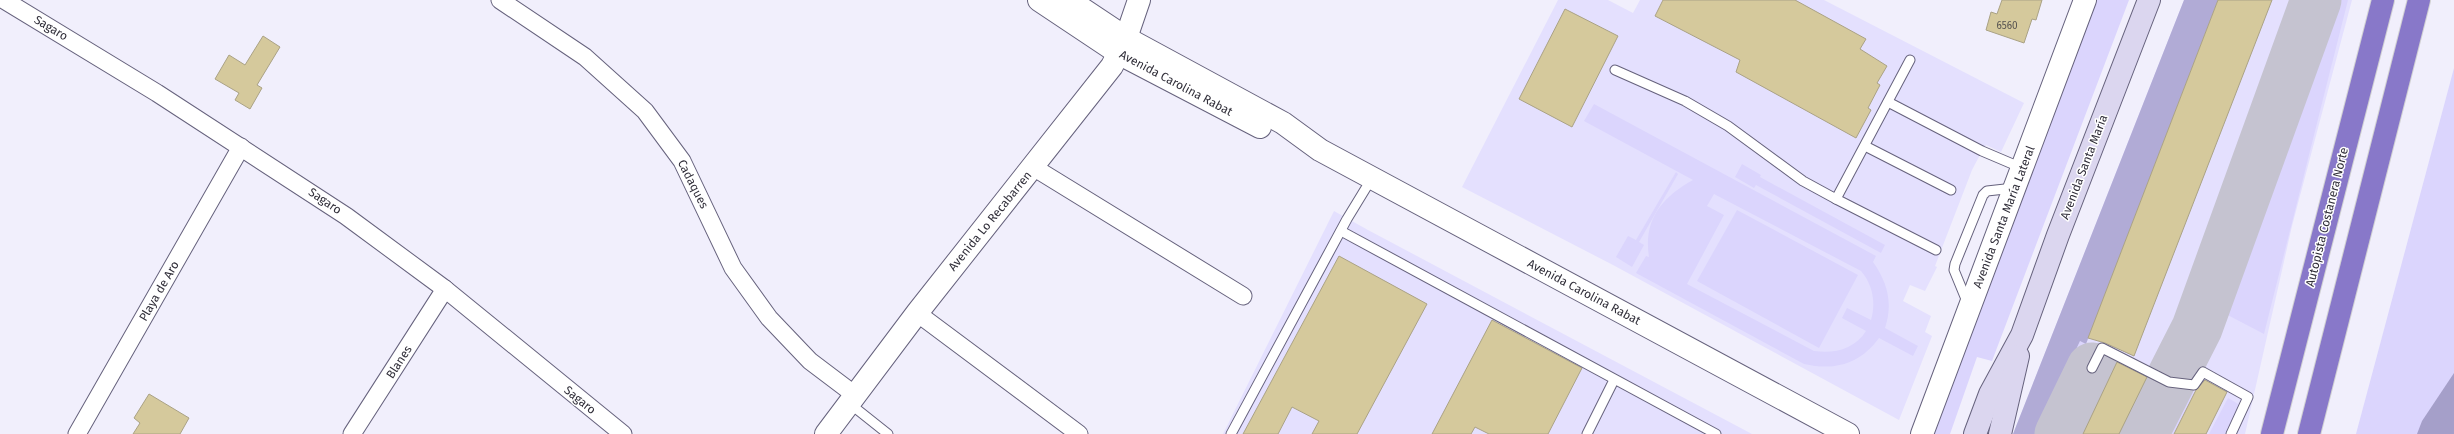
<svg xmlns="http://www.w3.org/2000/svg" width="2454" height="434" viewBox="0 0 2454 434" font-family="'Fira Sans',sans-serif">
<rect width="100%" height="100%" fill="#f1effc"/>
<g fill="#e4e0fe">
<polygon points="1558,0 1608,0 1633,13 1640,0 1824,0 2024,103 2001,152 1986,145 1982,151 1972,170 1935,266 1937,267 1925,291 1910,285 1903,301 1931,316 1925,332 1932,336 1899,420 1613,265 1462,187"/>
<polygon points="2184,0 2352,0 2292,226 2245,434 2013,434"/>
<polygon points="1334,211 1368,230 1752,434 1223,434"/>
</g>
<g fill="#dbd5fd" fill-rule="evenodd">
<polygon points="2096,0 2129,0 1992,361 1977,357 1950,434 1931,434"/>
<polygon points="2332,0 2348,0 2264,334 2218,310"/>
<polygon points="2454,68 2454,434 2356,434"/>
<path d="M1594,104L1876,256L1873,262C1888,283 1893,304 1885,328L1918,346L1913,356L1879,338C1860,364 1835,371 1804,364L1636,273L1646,256L1649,257C1643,220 1662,197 1693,180L1584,121ZM1714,194L1861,271C1873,285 1876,303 1871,320L1847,308L1842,318L1866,331C1855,349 1834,354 1814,351L1687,284L1724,215L1707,206Z"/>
<polygon points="1742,164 1761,175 1760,177 1885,245 1881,253 1756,185 1754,188 1735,177"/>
<polygon points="1676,172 1678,174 1639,242 1644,245 1632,267 1616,257 1628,236 1636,240"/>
<polygon points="1737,210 1858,275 1819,348 1697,281"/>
<polygon points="2080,341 2097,348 2055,434 2036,434"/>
<polygon points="2108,357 2117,362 2083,434 2071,434"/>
<polygon points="2147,376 2159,384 2134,434 2119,434"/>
<polygon points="2179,386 2195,393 2174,434 2155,434"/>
<polygon points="2228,398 2240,405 2225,434 2209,434"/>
</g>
<polygon fill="#b1abd6" points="2184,0 2218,0 2086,344 2080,341 2036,434 2013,434"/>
<polygon fill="#a59fc9" points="2454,373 2454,434 2417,434 2422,421"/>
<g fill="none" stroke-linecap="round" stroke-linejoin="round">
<g stroke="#c5c3d0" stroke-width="51">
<polyline points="2060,434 2092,368"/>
<polyline points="2143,434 2197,328 2316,0"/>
</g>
</g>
<g fill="#d5c99c" stroke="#aaa285">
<polygon points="1663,0 1795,0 1866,39 1860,49 1887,66 1877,83 1880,85 1868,108 1871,110 1856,138 1736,72 1740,60 1655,16"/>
<polygon points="2002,0 2042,0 2036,20 2032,19 2024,43 1986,30 1991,12 1997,14"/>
<polygon points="2218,0 2272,0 2134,356 2105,343 2088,338"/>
<polygon points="1565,9 1618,36 1572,127 1519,99"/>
<polygon points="263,36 280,47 257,85 262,88 250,109 235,100 239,93 215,79 229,55 245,65"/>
<polygon points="1339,256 1427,304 1357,434 1312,434 1319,421 1292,407 1278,434 1243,434"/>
<polygon points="1492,320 1582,368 1548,434 1489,434 1475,427 1471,434 1432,434"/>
<polygon points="2117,362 2147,377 2119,434 2083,434"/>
<polygon points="2205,380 2227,392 2206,434 2174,434 2196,390"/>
<polygon points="149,394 189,418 180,434 133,434 140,423 134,418"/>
</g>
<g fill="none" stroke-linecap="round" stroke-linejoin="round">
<defs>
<g id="service">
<polyline points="1615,70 1685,101 1728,126 1803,181 1836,199 1910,60"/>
<polyline points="1888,102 1982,151 2022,168"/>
<polyline points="1865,146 1951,190"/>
<polyline points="1836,199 1936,250"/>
<polyline points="1341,231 1716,434"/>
<polyline points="1968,304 1954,270 1955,264 1983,195 1987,191 2014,188"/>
<polyline points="2092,368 2102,348 2169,382 2194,385 2203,372 2248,397 2231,434"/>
<polyline points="849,403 888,434"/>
<polyline points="1231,434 1347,219 1372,178"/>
<polyline points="1587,434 1614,380"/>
</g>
<g id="minor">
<polyline points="4,0 157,93 346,216 445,289 623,434"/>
<polyline points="500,0 585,57 645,111 682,161 733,268 769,318 810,361 855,395"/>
<polyline points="1033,167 1243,296"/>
<polyline points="917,313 1079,434"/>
<polyline points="77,434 241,147"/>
<polyline points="352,434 445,289"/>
</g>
<g id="tertiary">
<polyline points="1039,0 1120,54 1260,127"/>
<polyline points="1069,0 1126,38 1283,123 1320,150 1848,434"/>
<polyline points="826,434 917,313 1112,66 1126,38 1139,0"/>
<polyline points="1922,434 2085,0"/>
</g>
<g id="secondary">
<polyline points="1975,434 1990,394 2022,335 2058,235 2149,0"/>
<polyline points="2000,434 2018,356"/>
</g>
<g id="motorway">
<polyline points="2272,434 2383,0"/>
<polyline points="2309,434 2419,0"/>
</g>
</defs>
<use href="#service" stroke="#66627d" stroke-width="11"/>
<use href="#minor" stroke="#66627d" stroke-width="19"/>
<use href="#tertiary" stroke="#66627d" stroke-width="24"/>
<use href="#secondary" stroke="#66627d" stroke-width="24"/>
<use href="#motorway" stroke="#d1d1d3" stroke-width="24"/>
<use href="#service" stroke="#fff" stroke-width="9"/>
<use href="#minor" stroke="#fff" stroke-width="17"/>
<use href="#tertiary" stroke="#fff" stroke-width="22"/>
<use href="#secondary" stroke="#dbd6ef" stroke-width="22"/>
<use href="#motorway" stroke="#8878c9" stroke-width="22"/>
</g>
<g text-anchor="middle" stroke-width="3" stroke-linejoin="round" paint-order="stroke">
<g font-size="10" fill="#595552">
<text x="2007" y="29">6560</text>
</g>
<g font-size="12" fill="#302e39" stroke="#fff">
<text transform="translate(51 28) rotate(31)" y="4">Sagaro</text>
<text transform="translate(1176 83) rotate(28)" y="4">Avenida Carolina Rabat</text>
<text transform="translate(2084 167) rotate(-69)" y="4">Avenida Santa María</text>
<text transform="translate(693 184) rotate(63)" y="4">Cadaques</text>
<text transform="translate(325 201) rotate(34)" y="4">Sagaro</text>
<text transform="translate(2004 217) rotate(-69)" y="4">Avenida Santa María Lateral</text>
<text transform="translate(2327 217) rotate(-76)" y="4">Autopista Costanera Norte</text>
<text transform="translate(990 221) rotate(-51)" y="4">Avenida Lo Recabarren</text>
<text transform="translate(159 291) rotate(-60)" y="4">Playa de Aro</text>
<text transform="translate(1584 292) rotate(28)" y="4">Avenida Carolina Rabat</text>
<text transform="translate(399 362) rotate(-57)" y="4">Blanes</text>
<text transform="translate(580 400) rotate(39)" y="4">Sagaro</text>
</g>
</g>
</svg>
